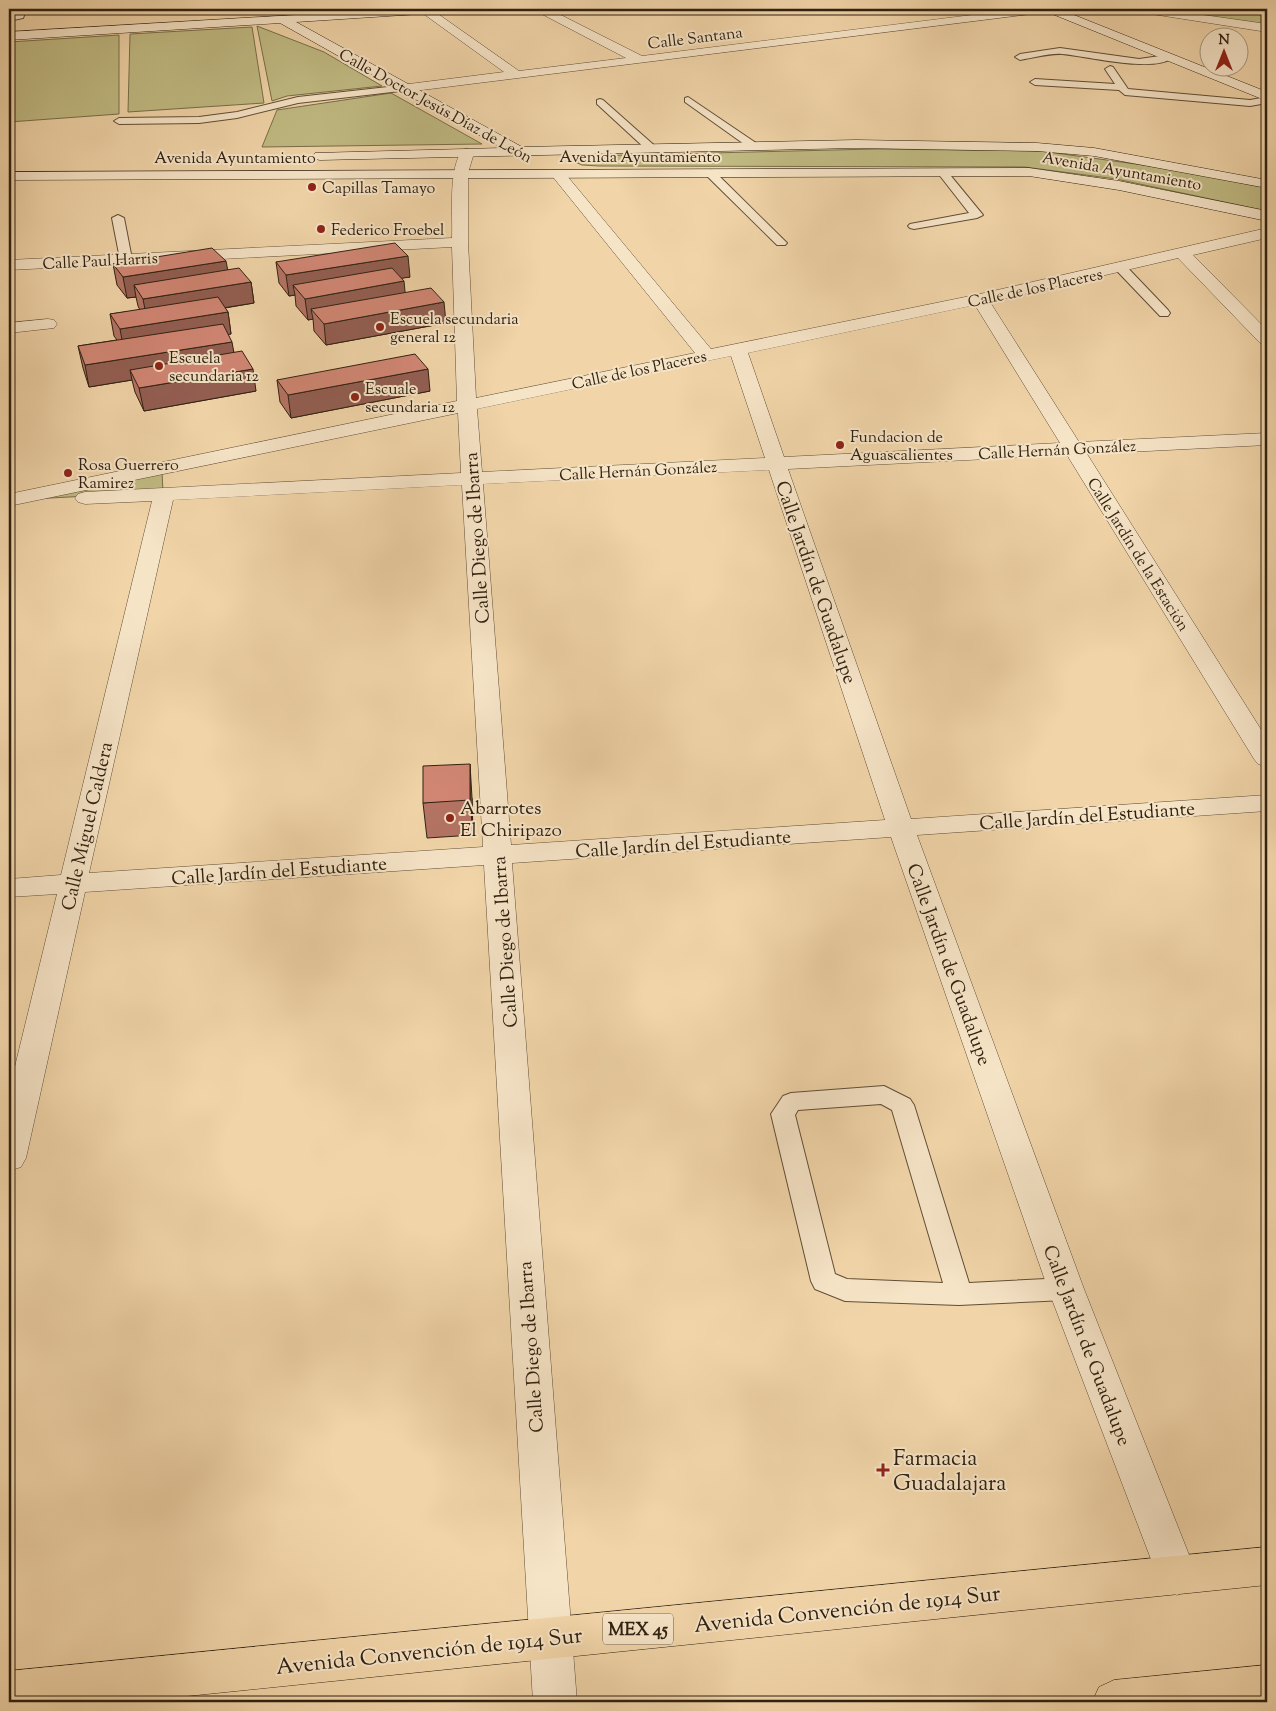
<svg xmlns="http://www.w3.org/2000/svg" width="1276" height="1711" viewBox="0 0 1276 1711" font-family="'Sorts Mill Goudy',serif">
<rect width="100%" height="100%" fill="#f1d5a9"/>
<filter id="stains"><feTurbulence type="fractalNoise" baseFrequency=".004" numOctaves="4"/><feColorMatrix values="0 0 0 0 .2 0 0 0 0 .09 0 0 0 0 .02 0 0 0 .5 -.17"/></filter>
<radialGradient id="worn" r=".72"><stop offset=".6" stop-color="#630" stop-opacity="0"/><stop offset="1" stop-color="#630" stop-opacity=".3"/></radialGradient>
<g fill="#c1bb83" stroke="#786e4a">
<polygon points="1158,9 1267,9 1267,25"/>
<polygon points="257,26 324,52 382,86 287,96 272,101"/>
<polygon points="252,27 264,103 128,112 130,34"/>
<polygon points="119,35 119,114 9,122 9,42"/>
<polygon points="391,93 482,144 262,147 277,110"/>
<polygon points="875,149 1041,151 1172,169 1267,188 1267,211 1116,179 1025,167 599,166 582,165 575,162 576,158 588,156"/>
<polygon points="162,472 163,492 13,500"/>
</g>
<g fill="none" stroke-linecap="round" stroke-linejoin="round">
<defs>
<g id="lane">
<polygon points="9,9 23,9 26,11 23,18 9,21 9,15 17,14 9,13"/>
<path d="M638,9H667C661,14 641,16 635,11Z"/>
<path d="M1060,48L1139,59L1167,55L1172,58C1153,73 1087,56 1062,54C1049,53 1033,58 1020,60L1015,57L1020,54Z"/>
<polygon points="1110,66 1113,67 1128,89 1250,100 1267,97 1267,103 1250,106 1125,95 1119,90 1035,85 1030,82 1035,79 1115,84 1105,69"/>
<polygon points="406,85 409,86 409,90 298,103 237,118 199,123 119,124 114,121 119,118 199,117 237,112 298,97"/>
<polygon points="688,97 759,145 760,147 759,149 751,149 685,102 685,98"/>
<polygon points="600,99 603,100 656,147 657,149 656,151 648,151 597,104 597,100"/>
<polygon points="942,169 946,170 983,215 977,218 914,229 910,228 908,226 910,224 969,213 937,172"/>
<polygon points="710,170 714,171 785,241 787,243 785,245 777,245 706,175 705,173"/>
<polygon points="118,215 124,218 132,259 126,263 120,259 112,218"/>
<polygon points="1121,264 1125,265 1168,310 1170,313 1168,316 1160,316 1117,271 1115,268 1117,265"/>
<path d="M884,1086L910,1099L914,1105L969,1283L1066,1278L1075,1281L1079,1289L1075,1297L1066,1300L959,1305L845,1301L815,1289L811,1281L771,1114L783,1096L791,1093ZM881,1104L892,1110L943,1283L847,1279L835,1274L795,1115L798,1110Z"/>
</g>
<g id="street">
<polygon points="420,9 431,9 519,71 626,58 536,11 534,9 549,9 642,56 1021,9 1053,9 1047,12 406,92 399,88 401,85 504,72 421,12"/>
<polygon points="1133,9 1161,9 1267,24 1267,32 1139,12"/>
<path d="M467,149L472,150L474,153L468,173V242L476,398L695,353L553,177L551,174L553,171H563L711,349L980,294L1267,228V238L1193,255L1267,330V345L1261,344L1178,258L990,302L1079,442L1267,433V445L1087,454L1267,739V767L1258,764L1254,759L1067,455L788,469L911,819L1267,795V811L917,835L1084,1289L1197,1575L1191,1589L1177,1595L1163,1589L1157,1575L1048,1289L891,837L512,863L577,1702H533L484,865L85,892L26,1158L21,1167L9,1171V1091L57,894L9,897V879L61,875L152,501L85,504L78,502L75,498L78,494L85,492L461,473L458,413L9,506V494L457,401L452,247L9,270V260L452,238C453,213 448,171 462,150ZM975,305L1060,443L784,457L748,353ZM731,356L765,458L482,472L477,409ZM769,470L885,820L511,845L483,484ZM462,485L483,847L89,873L173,500Z"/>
<polygon points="48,319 54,320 57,324 54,328 9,333 9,323"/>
</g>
<g id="secondary">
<polygon points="397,9 456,9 450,12 296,22 522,147 856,140 1037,143 1094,148 1267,180 1267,188 1094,156 1037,151 856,148 320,160 315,159 313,156 315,153 502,148 280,23 9,40 9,32"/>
<polygon points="1043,9 1059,9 1267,92 1267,101 1045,11"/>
<polygon points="1029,168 1119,181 1267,211 1267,221 1119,190 1029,176 9,180 9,172"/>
</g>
<g id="primary">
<polygon points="1267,1547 1267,1585 129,1702 9,1702 9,1671"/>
<polygon points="1267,1665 1267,1702 1092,1702 1099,1687 1114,1680"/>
</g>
</defs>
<use href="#lane" stroke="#604e37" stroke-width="2"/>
<use href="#street" stroke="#604e37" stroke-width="1"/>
<use href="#secondary" stroke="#2f2111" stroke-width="1"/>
<use href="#primary" stroke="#2f2111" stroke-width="1"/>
<use href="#lane" fill="#f6e4c7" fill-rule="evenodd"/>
<use href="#street" fill="#f6e4c7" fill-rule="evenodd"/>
<use href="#secondary" fill="#f6e4c7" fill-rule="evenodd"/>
<use href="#primary" fill="#f1d5a9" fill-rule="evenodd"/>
</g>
<g fill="#b57465" stroke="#2f2111">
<polygon points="276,262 410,277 401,278 405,293 446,323 326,345 314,331 313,319 308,320 296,306 295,295 289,296 279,283"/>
<polygon points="113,264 228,270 251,282 254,303 225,308 228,312 231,334 228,334 234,353 256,391 144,411 135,392 132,380 89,387 83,368 78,346 117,340 114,336 110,314 140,310 138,306 136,297 127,298 117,285"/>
<polygon points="277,380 430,391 291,418 280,402"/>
<polygon points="472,798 473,835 427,838 423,803"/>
</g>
<g fill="#935e52" stroke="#2f2111">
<polygon points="408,256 410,277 301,294 293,285 295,295 289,296 286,275"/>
<polygon points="226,261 230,282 134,285 136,297 127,298 123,277"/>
<polygon points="404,281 406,302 311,309 313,319 308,320 305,299"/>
<polygon points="251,282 254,303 147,320 143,299"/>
<polygon points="444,302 446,323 326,345 324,324"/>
<polygon points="228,312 231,334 124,351 120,329"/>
<polygon points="232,342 236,364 130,370 132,380 89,387 85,365"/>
<polygon points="253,369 256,391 144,411 139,388"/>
<polygon points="428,369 430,391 291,418 288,395"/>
<polygon points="470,764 472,798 473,835 470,800"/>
</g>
<g fill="#d28775" stroke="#2f2111">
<polygon points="395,243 408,256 286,275 276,262"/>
<polygon points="212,248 226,261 123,277 113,264"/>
<polygon points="239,268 251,282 143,299 134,285"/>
<polygon points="392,268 404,281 305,299 293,285"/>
<polygon points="431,288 444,302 324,324 311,309"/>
<polygon points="218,297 228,312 120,329 110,314"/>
<polygon points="223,324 232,342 85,365 78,346"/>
<polygon points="242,351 253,369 139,388 130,370"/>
<polygon points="415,354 428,369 288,395 277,380"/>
<polygon points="470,764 470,800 423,803 423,766"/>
</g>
<g fill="#8f2418" stroke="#f6e4c7" stroke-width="2">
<circle cx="312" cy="187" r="5"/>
<circle cx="321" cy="229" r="5"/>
<circle cx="380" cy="327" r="5"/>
<circle cx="159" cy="366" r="5"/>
<circle cx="355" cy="397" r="5"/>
<circle cx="840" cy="445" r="5"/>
<circle cx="68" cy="473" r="5"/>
<circle cx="450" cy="818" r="5"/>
<path d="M880.5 1462.5h5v5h5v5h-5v5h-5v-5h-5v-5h5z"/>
</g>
<g text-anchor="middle" stroke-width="4" stroke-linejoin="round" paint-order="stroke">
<g font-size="16" fill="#2f2111" stroke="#f6e4c7">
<text transform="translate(695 37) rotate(-7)" y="6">Calle Santana</text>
<text transform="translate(436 105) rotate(29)" y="6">Calle Doctor Jesús Díaz de León</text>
<text x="640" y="162">Avenida Ayuntamiento</text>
<text x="235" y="163">Avenida Ayuntamiento</text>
<text transform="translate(1122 170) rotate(10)" y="6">Avenida Ayuntamiento</text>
<text transform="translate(100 260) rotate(-3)" y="6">Calle Paul Harris</text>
<text transform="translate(1035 287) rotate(-12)" y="6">Calle de los Placeres</text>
<text transform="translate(639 369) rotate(-12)" y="6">Calle de los Placeres</text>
<text transform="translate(1057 449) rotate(-3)" y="6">Calle Hernán González</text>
<text transform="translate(638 470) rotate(-3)" y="6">Calle Hernán González</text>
<text transform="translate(1139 554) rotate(58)" y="6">Calle Jardín de la Estación</text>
</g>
<g font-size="16" fill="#2f2111" stroke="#f6e4c7" text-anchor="start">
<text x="322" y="193">Capillas Tamayo</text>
<text x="331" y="235">Federico Froebel</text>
<text x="390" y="324">Escuela secundaria<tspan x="390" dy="18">general 12</tspan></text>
<text x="169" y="363">Escuela<tspan x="169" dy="18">secundaria 12</tspan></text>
<text x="365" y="394">Escuale<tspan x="365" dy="18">secundaria 12</tspan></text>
<text x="850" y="442">Fundacion de<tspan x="850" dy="18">Aguascalientes</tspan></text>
<text x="78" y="470">Rosa Guerrero<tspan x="78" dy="18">Ramirez</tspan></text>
</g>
<rect fill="#f6e4c7" stroke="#6b5c48" stroke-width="1" x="603" y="1613.5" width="70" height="31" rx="4"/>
<g font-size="18" font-weight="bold" fill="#2f2111">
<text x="638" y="1635">MEX 45</text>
</g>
<g font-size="19" fill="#2f2111" stroke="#f6e4c7">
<text transform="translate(476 538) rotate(-94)" y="7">Calle Diego de Ibarra</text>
<text transform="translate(817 582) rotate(71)" y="7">Calle Jardín de Guadalupe</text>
<text transform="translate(1087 815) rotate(-4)" y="7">Calle Jardín del Estudiante</text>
<text transform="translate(86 826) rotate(-77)" y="7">Calle Miguel Caldera</text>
<text transform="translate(683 843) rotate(-4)" y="7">Calle Jardín del Estudiante</text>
<text transform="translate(279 870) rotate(-4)" y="7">Calle Jardín del Estudiante</text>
<text transform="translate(504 942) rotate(-94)" y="7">Calle Diego de Ibarra</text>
<text transform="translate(950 964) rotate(70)" y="7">Calle Jardín de Guadalupe</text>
<text transform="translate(1088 1345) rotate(69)" y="7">Calle Jardín de Guadalupe</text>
<text transform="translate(530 1347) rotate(-94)" y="7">Calle Diego de Ibarra</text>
</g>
<g font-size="19" fill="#2f2111" stroke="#f6e4c7" text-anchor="start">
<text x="460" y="814">Abarrotes<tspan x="460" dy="22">El Chiripazo</tspan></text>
</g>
<g font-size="22" fill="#2f2111" stroke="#f6e4c7" text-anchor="start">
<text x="893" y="1465">Farmacia<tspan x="893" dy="25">Guadalajara</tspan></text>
</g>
<g font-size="22" fill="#2f2111" stroke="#f6e4c7">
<text transform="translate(847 1608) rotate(-6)" y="8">Avenida Convención de 1914 Sur</text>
<text transform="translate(429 1650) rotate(-6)" y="8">Avenida Convención de 1914 Sur</text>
</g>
</g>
<rect width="1276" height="1711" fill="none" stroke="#f1d5a9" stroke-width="30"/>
<rect x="10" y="10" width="1256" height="1691" fill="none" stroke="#2f2111" stroke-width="2.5"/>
<rect x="15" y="15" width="1246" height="1681" fill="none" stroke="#2f2111"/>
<g transform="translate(1224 52)"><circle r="24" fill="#f6e4c7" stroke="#a6967e"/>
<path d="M0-4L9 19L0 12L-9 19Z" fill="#8f2418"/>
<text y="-8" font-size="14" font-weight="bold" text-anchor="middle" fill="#2f2111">N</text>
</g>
<rect width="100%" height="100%" filter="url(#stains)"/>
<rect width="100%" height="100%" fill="url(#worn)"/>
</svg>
